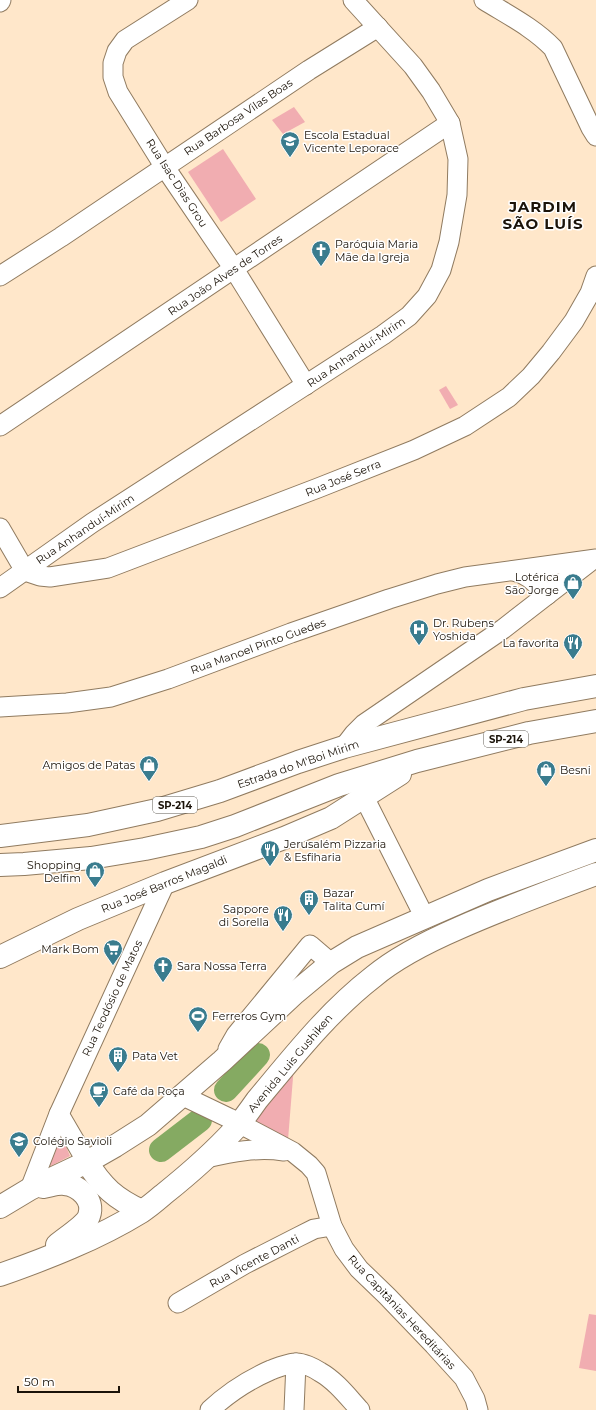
<svg xmlns="http://www.w3.org/2000/svg" width="596" height="1410" viewBox="0 0 596 1410" font-family="Montserrat,sans-serif">
<rect width="100%" height="100%" fill="#ffe7ca"/>
<g fill="#f1adb1">
<polygon points="294,107 305,122 283,134 272,120"/>
<polygon points="223,149 256,199 221,222 188,172"/>
<polygon points="446,386 458,405 450,409 439,390"/>
<polygon points="294,1065 288,1140 256,1122 253,1118"/>
<polygon points="60,1132 70,1156 45,1169"/>
<polygon points="589,1314 596,1315 596,1371 579,1368"/>
</g>
<g fill="none" stroke-linecap="round" stroke-linejoin="round">
<g stroke="#85aa62" stroke-width="24">
<polyline points="226,1090 258,1055"/>
<polyline points="161,1150 200,1120"/>
</g>
<defs>
<g id="minor">
<polyline points="188,0 125,40 117,51 113,63 113,77 118,92 164,166 234,269 306,385"/>
<path d="M484,0C508,15 534,28 553,48L591,128L596,136"/>
<polyline points="0,2 1,0"/>
<polyline points="0,276 61,237 309,70 378,27"/>
<polyline points="0,426 450,123"/>
<polyline points="0,528 25,571"/>
<polyline points="25,571 40,576 50,577 108,568 318,488 414,450 465,426 509,397 531,376 551,352 574,321 590,293 596,276"/>
<path d="M513,571C529,574 536,584 547,595"/>
<polyline points="0,588 92,523 383,335 409,316 427,296 441,270 449,242 457,195 458,159 450,123 431,91 413,66 353,0"/>
<polyline points="0,707 67,703 111,697 168,679 291,633 389,599 437,584 465,577 596,559"/>
<polyline points="344,747 354,734 364,724 503,629 592,560"/>
<polyline points="364,797 421,910 422,919"/>
<polyline points="228,1049 236,1035 310,945 331,963"/>
<polyline points="181,1095 229,1118 278,1144 293,1152 309,1165 316,1173 332,1226 344,1249 359,1269 387,1296 434,1345 464,1378 475,1399 478,1410"/>
<polyline points="59,1114 87,1162"/>
<path d="M206,1158C232,1152 257,1147 284,1151"/>
<polyline points="30,1189 59,1114 165,883"/>
<polyline points="178,1303 245,1264 298,1237 314,1229 332,1226"/>
<path d="M210,1410C228,1393 248,1380 271,1370C279,1367 286,1364 295,1363C302,1362 314,1368 320,1372C336,1381 348,1397 360,1410"/>
<polyline points="294,1410 296,1363"/>
</g>
<g id="major">
<polyline points="0,836 88,825 157,810 220,791 298,762 344,747 524,699 596,686"/>
<polyline points="0,865 24,864 91,858 145,849 201,837 235,826 339,785 417,761 529,733 596,721"/>
<polyline points="0,957 78,919 165,883 284,838 331,818 400,774"/>
<path d="M87,1162C102,1187 116,1199 142,1211"/>
<path d="M43,1187C50,1186 58,1183 64,1184C79,1185 95,1200 89,1216C86,1225 65,1238 57,1245"/>
<polyline points="0,1207 30,1189 87,1162 115,1146 148,1125 222,1061 295,993 331,963 357,947 488,890 596,850"/>
<path d="M0,1275C48,1258 97,1239 141,1212C149,1207 157,1200 164,1194C189,1174 213,1153 235,1129C243,1120 250,1110 257,1100C293,1057 328,1012 373,977C398,956 429,941 459,928C504,908 550,891 596,874"/>
</g>
</defs>
<use href="#minor" stroke="#907b60" stroke-width="21"/>
<use href="#major" stroke="#907b60" stroke-width="24"/>
<use href="#minor" stroke="#fff" stroke-width="19"/>
<use href="#major" stroke="#fff" stroke-width="22"/>
</g>
<defs>
<symbol id="school-pin" viewBox="-11 -11 22 30"><path d="M0 17L-7.5 6A9.5 9.5 0 1 1 7.5 6Z" fill="#3a7c8e" stroke="#fff"/><path d="M0-5L7-2L0 1L-7-2ZM-4 1L0 2.5L4 1V4Q0 6-4 4Z" fill="#fff"/></symbol>
<symbol id="church-pin" viewBox="-11 -11 22 30"><path d="M0 17L-7.5 6A9.5 9.5 0 1 1 7.5 6Z" fill="#3a7c8e" stroke="#fff"/><path d="M-1.2-6h2.4v3.5h3.3v2.4h-3.3V6h-2.4V-.1h-3.3v-2.4h3.3Z" fill="#fff"/></symbol>
<symbol id="shop-pin" viewBox="-11 -11 22 30"><path d="M0 17L-7.5 6A9.5 9.5 0 1 1 7.5 6Z" fill="#3a7c8e" stroke="#fff"/><path d="M-5-2.5h2.3a2.7 3.5 0 0 1 5.4 0H5L5.5 6h-11ZM-1.5-2.5h3a1.5 2.3 0 0 0-3 0Z" fill="#fff"/></symbol>
<symbol id="hospital-pin" viewBox="-11 -11 22 30"><path d="M0 17L-7.5 6A9.5 9.5 0 1 1 7.5 6Z" fill="#3a7c8e" stroke="#fff"/><path d="M-5-5h3v3.5h4V-5h3V5h-3V1.5h-4V5h-3Z" fill="#fff"/></symbol>
<symbol id="restaurant-pin" viewBox="-11 -11 22 30"><path d="M0 17L-7.5 6A9.5 9.5 0 1 1 7.5 6Z" fill="#3a7c8e" stroke="#fff"/><path d="M-5-6h1v4h1v-4h1v4h1v-4h1v5L-1.5 .5V6h-2V.5L-5-1ZM5-6V6H3V1.5H1.5Q1.5-4 5-6Z" fill="#fff"/></symbol>
<symbol id="building-pin" viewBox="-11 -11 22 30"><path d="M0 17L-7.5 6A9.5 9.5 0 1 1 7.5 6Z" fill="#3a7c8e" stroke="#fff"/><path d="M-4-6H4V6H1V3H-1V6H-4ZM-2.5-4.3h1.7v1.8h-1.7ZM.8-4.3h1.7v1.8H.8ZM-2.5-1h1.7V.8h-1.7ZM.8-1h1.7V.8H.8Z" fill="#fff"/></symbol>
<symbol id="supermarket-pin" viewBox="-11 -11 22 30"><path d="M0 17L-7.5 6A9.5 9.5 0 1 1 7.5 6Z" fill="#3a7c8e" stroke="#fff"/><path d="M-6-5.5h2.5l.6 2H6L4.5 2H-2.5L-4.4-4H-6ZM-1.5 3.2a1.3 1.3 0 1 0 .1 0ZM3 3.2a1.3 1.3 0 1 0 .1 0Z" fill="#fff"/></symbol>
<symbol id="stadium-pin" viewBox="-11 -11 22 30"><path d="M0 17L-7.5 6A9.5 9.5 0 1 1 7.5 6Z" fill="#3a7c8e" stroke="#fff"/><path d="M0-5a6.5 5 0 1 0 0 10a6.5 5 0 1 0 0-10ZM-3.5-1.8h7v3.6h-7Z" fill="#fff"/></symbol>
<symbol id="cafe-pin" viewBox="-11 -11 22 30"><path d="M0 17L-7.5 6A9.5 9.5 0 1 1 7.5 6Z" fill="#3a7c8e" stroke="#fff"/><path d="M-5.5-4.5H6V0H3Q3 3.5 0 3.5H-2.5Q-5.5 3.5-5.5 0ZM3-3.2v2h1.7v-2ZM-6 4.5H4V6H-6Z" fill="#fff"/></symbol>
</defs>
<g fill-rule="evenodd">
<use href="#school-pin" x="279" y="130" width="22" height="30"/>
<use href="#church-pin" x="310" y="239" width="22" height="30"/>
<use href="#shop-pin" x="562" y="572" width="22" height="30"/>
<use href="#hospital-pin" x="408" y="618" width="22" height="30"/>
<use href="#restaurant-pin" x="562" y="632" width="22" height="30"/>
<use href="#shop-pin" x="138" y="754" width="22" height="30"/>
<use href="#shop-pin" x="535" y="759" width="22" height="30"/>
<use href="#restaurant-pin" x="259" y="839" width="22" height="30"/>
<use href="#shop-pin" x="84" y="860" width="22" height="30"/>
<use href="#building-pin" x="298" y="888" width="22" height="30"/>
<use href="#restaurant-pin" x="272" y="904" width="22" height="30"/>
<use href="#supermarket-pin" x="102" y="938" width="22" height="30"/>
<use href="#church-pin" x="152" y="955" width="22" height="30"/>
<use href="#stadium-pin" x="187" y="1005" width="22" height="30"/>
<use href="#building-pin" x="107" y="1045" width="22" height="30"/>
<use href="#cafe-pin" x="88" y="1080" width="22" height="30"/>
<use href="#school-pin" x="8" y="1130" width="22" height="30"/>
</g>
<g text-anchor="middle" stroke-width="3" stroke-linejoin="round" paint-order="stroke">
<g fill="#fff" stroke="#5f5a53" stroke-width="1">
<rect x="484" y="731" width="44" height="16" rx="3"/>
<rect x="153" y="797" width="44" height="16" rx="3"/>
</g>
<g font-size="10" font-weight="bold" fill="#1b1309">
<text x="506" y="743">SP-214</text>
<text x="175" y="809">SP-214</text>
</g>
<g font-size="11" fill="#1b1309" stroke="#fff">
<text transform="translate(238 117) rotate(-34)" y="4">Rua Barbosa Vilas Boas</text>
<text transform="translate(177 183) rotate(57)" y="4">Rua Isac Dias Grou</text>
<text transform="translate(225 275) rotate(-34)" y="4">Rua João Alves de Torres</text>
<text transform="translate(356 352) rotate(-34)" y="4">Rua Anhanduí-Mirim</text>
<text transform="translate(343 478) rotate(-22)" y="4">Rua José Serra</text>
<text transform="translate(85 529) rotate(-34)" y="4">Rua Anhanduí-Mirim</text>
<text transform="translate(258 646) rotate(-20)" y="4">Rua Manoel Pinto Guedes</text>
<text transform="translate(298 764) rotate(-19)" y="4">Estrada do M'Boi Mirim</text>
<text transform="translate(164 884) rotate(-22)" y="4">Rua José Barros Magaldi</text>
<text transform="translate(112 998) rotate(-65)" y="4">Rua Teodósio de Matos</text>
<text transform="translate(290 1063) rotate(-50)" y="4">Avenida Luis Gushiken</text>
<text transform="translate(254 1261) rotate(-28)" y="4">Rua Vicente Danti</text>
<text transform="translate(402 1312) rotate(47)" y="4">Rua Capitânias Hereditárias</text>
</g>
<g font-size="11" fill="#1b1309" stroke="#fff" text-anchor="start">
<text x="304" y="139">Escola Estadual<tspan x="304" dy="13">Vicente Leporace</tspan></text>
<text x="335" y="248">Paróquia Maria<tspan x="335" dy="13">Mãe da Igreja</tspan></text>
<text x="559" y="581" text-anchor="end">Lotérica<tspan x="559" dy="13">São Jorge</tspan></text>
<text x="433" y="627">Dr. Rubens<tspan x="433" dy="13">Yoshida</tspan></text>
<text x="559" y="647" text-anchor="end">La favorita</text>
<text x="135" y="769" text-anchor="end">Amigos de Patas</text>
<text x="560" y="774">Besni</text>
<text x="284" y="848">Jerusalém Pizzaria<tspan x="284" dy="13">&amp; Esfiharia</tspan></text>
<text x="81" y="869" text-anchor="end">Shopping<tspan x="81" dy="13">Delfim</tspan></text>
<text x="323" y="897">Bazar<tspan x="323" dy="13">Talita Cumí</tspan></text>
<text x="269" y="913" text-anchor="end">Sappore<tspan x="269" dy="13">di Sorella</tspan></text>
<text x="99" y="953" text-anchor="end">Mark Bom</text>
<text x="177" y="970">Sara Nossa Terra</text>
<text x="212" y="1020">Ferreros Gym</text>
<text x="132" y="1060">Pata Vet</text>
<text x="113" y="1095">Café da Roça</text>
<text x="33" y="1145">Colégio Savioli</text>
</g>
<g font-size="15" font-weight="bold" letter-spacing="1" fill="#1b1309" stroke="#fff">
<text x="543" y="212">JARDIM<tspan x="543" dy="17">SÃO LUÍS</tspan></text>
</g>
</g>
<path d="M18 1386v6h101v-6" fill="none" stroke="#1b1309" stroke-width="2"/>
<text x="24" y="1386" font-size="12" fill="#1b1309" stroke="#ffffff" stroke-width="3" paint-order="stroke">50 m</text>
</svg>
